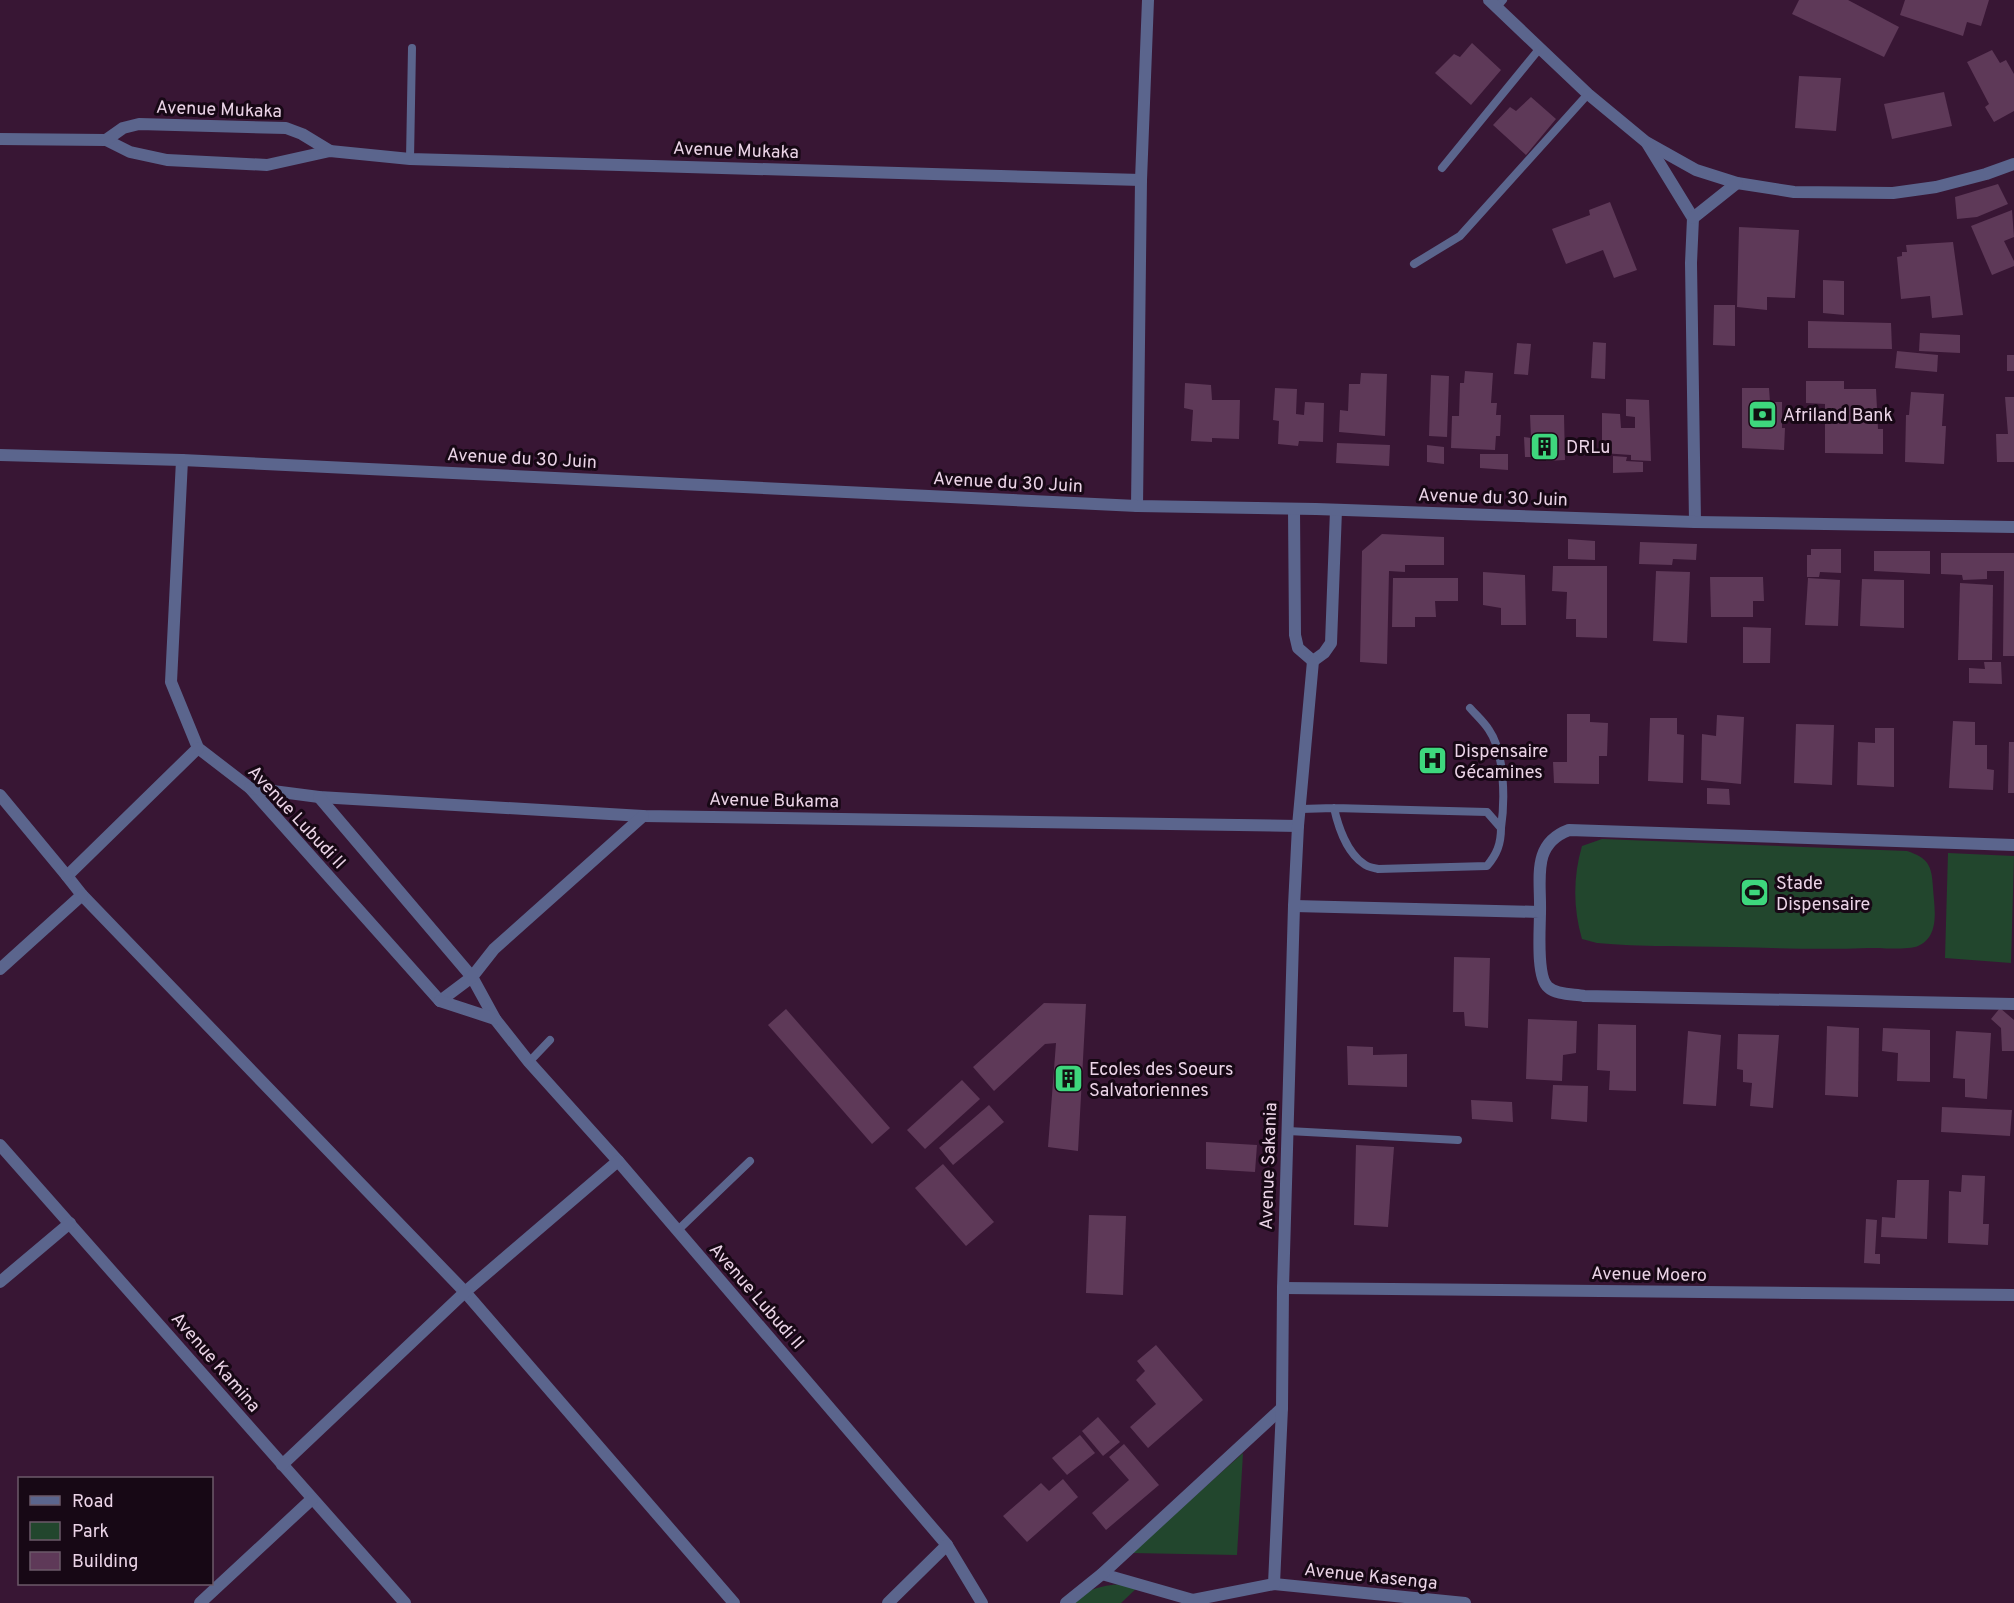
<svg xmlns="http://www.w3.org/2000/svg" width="2014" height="1603" viewBox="0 0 2014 1603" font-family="Overpass,sans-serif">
<rect width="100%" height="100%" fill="#381634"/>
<g fill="#22462d">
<path d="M1602,839L1907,851C1928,858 1932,865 1933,888C1934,906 1941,936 1918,946C1909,950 1879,948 1868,948C1822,950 1776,948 1730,947C1686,946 1641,947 1597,943L1582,939C1573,909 1573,876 1582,846Z"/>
<polygon points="1948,853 2014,856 2011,963 1945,958"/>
<polygon points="1243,1453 1237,1555 1131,1553"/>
<path d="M1122,1584L1139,1586L1121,1603H1070C1089,1589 1098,1586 1122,1584Z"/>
</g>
<g fill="#5e3958">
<polygon points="1799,0 1848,0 1899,27 1884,57 1792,14"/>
<polygon points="1905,0 1989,0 1981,26 1967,22 1963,36 1900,15"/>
<polygon points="1472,43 1501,70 1471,105 1435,73 1454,54 1460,57"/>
<polygon points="1992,50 2000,63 2006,60 2014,74 2014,111 1994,122 1985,107 1989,104 1967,62"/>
<polygon points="1799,76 1841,78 1836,131 1795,128"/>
<polygon points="1944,92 1952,126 1892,139 1884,104"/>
<polygon points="1531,97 1556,119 1526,155 1493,125 1510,107 1516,111"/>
<polygon points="1998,184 2008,204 1977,217 1957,219 1955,197"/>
<polygon points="1610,202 1637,270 1614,278 1603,250 1566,264 1552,229 1590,215 1589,210"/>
<polygon points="2012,210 2014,237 2004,241 2014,261 2014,266 1992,275 1971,226"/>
<polygon points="1739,227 1799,230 1795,298 1767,297 1767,310 1737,307"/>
<polygon points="1953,242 1963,315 1932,318 1930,296 1901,299 1897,257 1902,256 1902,252 1907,252 1906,245"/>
<polygon points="1823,280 1844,281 1844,315 1823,313"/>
<polygon points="1714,305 1735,305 1735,346 1713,345"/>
<polygon points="1808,321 1891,323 1892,349 1808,348"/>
<polygon points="1920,333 1960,335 1960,353 1919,351"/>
<polygon points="1593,342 1606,343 1605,379 1591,378"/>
<polygon points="1517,343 1531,344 1528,375 1514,374"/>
<polygon points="1897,351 1938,355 1937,372 1895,368"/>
<rect x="2007" y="355" width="7" height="16"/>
<polygon points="1465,371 1493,373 1491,403 1497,403 1496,415 1501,415 1500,436 1496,436 1495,450 1451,448 1452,416 1459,416 1460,383 1464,383"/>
<polygon points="1361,373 1387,374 1385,436 1339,432 1340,410 1348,411 1349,384 1360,384"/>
<polygon points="1431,375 1449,376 1447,437 1429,436"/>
<polygon points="1806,381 1844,381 1844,389 1876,389 1878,429 1883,429 1883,454 1825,453 1825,404 1806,403"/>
<polygon points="1185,383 1211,385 1212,400 1240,400 1239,439 1212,438 1212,442 1191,441 1193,410 1184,408"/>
<polygon points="1275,388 1297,389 1296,414 1304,415 1305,402 1324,403 1323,442 1299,441 1298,446 1278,444 1279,421 1273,420"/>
<polygon points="1742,388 1769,388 1770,402 1782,402 1782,428 1785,428 1784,450 1742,448"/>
<polygon points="1911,392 1944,394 1942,426 1946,426 1944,464 1905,462 1906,415 1909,415"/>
<polygon points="2005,397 2014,397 2014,462 1997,462 1996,434 2008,434"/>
<polygon points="1626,399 1649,400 1651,461 1631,460 1631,455 1602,453 1602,413 1620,414 1621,428 1635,428 1635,417 1626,416"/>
<polygon points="1530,415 1564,415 1565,460 1546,461 1546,457 1525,457 1524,437 1531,438"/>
<polygon points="1337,443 1390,445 1389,466 1336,463"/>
<polygon points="1427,445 1444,447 1444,464 1427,462"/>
<polygon points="1480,454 1508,454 1508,470 1480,468"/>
<polygon points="1613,456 1627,457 1626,461 1643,462 1643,472 1613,473"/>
<polygon points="1382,534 1444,537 1444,565 1405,565 1405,572 1389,571 1387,664 1360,662 1362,551"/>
<polygon points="1568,539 1595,541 1595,560 1568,559"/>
<polygon points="1640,542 1697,544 1696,560 1673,559 1672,565 1639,564"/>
<polygon points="1811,549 1841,549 1841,573 1820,572 1819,577 1807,577 1807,555 1811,555"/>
<polygon points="1874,551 1930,551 1930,574 1874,571"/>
<polygon points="1941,553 2014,553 2014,656 2003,656 2004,571 1987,571 1987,579 1963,580 1962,575 1941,574"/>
<polygon points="1553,566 1607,566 1607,638 1576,637 1576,619 1566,619 1567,592 1552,591"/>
<polygon points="1656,571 1690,572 1687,643 1653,641"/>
<polygon points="1483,572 1525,575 1526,625 1501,625 1501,608 1483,605"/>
<polygon points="1710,577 1763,577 1764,601 1753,601 1753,617 1711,617"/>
<polygon points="1393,578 1458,578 1458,601 1435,601 1436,617 1415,617 1415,627 1392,627"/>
<polygon points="1808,578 1840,580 1838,626 1805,625"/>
<polygon points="1862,579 1904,580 1904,628 1860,626"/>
<polygon points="1960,583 1993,585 1992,660 1958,660"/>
<polygon points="1743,627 1771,628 1770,663 1743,663"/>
<polygon points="1984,662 2001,662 2002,684 1969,683 1969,668 1985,669"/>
<polygon points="1567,714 1590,714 1590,722 1608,723 1607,756 1599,756 1599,784 1554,783 1553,762 1567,762"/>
<polygon points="1717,715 1744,717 1741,784 1701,780 1702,734 1716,736"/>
<polygon points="1650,718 1677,718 1677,734 1684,735 1683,783 1648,781"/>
<polygon points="1953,721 1975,722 1975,745 1987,745 1987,769 1994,770 1993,790 1949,788"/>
<polygon points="1796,724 1834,725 1832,785 1794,783"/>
<polygon points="1875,728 1894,728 1894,787 1857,785 1858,742 1875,743"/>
<polygon points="2009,742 2014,742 2014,793 2008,793"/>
<polygon points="1707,788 1729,789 1730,805 1707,804"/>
<polygon points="1454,957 1490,958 1488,1028 1465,1026 1464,1012 1453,1012"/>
<polygon points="1044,1003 1086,1004 1078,1151 1048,1147 1056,1043 1045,1044 994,1091 973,1067"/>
<polygon points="2000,1008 2014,1020 2014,1051 2002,1051 2001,1028 1991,1019"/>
<polygon points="786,1009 890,1128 872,1144 768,1025"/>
<polygon points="1528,1019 1577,1021 1576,1053 1563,1055 1562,1081 1526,1079"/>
<polygon points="1598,1024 1636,1025 1636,1091 1609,1090 1610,1071 1597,1070"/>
<polygon points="1827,1026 1859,1028 1858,1097 1825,1095"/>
<polygon points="1883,1028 1930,1030 1930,1082 1897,1081 1898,1053 1882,1051"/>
<polygon points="1688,1031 1721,1035 1716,1106 1683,1104"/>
<polygon points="1956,1031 1991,1033 1987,1099 1965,1097 1965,1079 1953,1078"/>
<polygon points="1738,1034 1779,1035 1773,1108 1750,1106 1752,1083 1743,1082 1743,1070 1737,1069"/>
<polygon points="1347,1046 1373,1047 1373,1055 1407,1054 1407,1087 1348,1085"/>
<polygon points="962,1080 980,1099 925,1149 907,1130"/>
<polygon points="1553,1085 1588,1086 1587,1122 1551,1119"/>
<polygon points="1471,1100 1512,1102 1513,1122 1472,1119"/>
<polygon points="989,1105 1004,1122 953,1165 939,1148"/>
<polygon points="1942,1107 2012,1110 2010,1136 1941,1132"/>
<polygon points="1206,1142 1257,1145 1255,1172 1206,1169"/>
<polygon points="1356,1145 1394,1147 1388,1227 1354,1225"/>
<polygon points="943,1164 994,1222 966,1246 915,1188"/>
<polygon points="1962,1175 1985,1176 1983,1224 1989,1224 1988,1245 1948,1243 1949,1191 1961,1192"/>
<polygon points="1897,1180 1929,1180 1927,1239 1881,1237 1882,1217 1895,1218"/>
<polygon points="1089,1215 1126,1216 1123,1295 1086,1293"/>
<polygon points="1866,1219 1877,1220 1875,1254 1880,1254 1880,1264 1864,1263"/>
<polygon points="1156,1345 1203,1400 1148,1448 1130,1427 1156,1404 1136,1380 1145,1371 1137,1361"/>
<polygon points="1098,1417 1120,1442 1103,1456 1082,1431"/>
<polygon points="1080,1435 1095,1453 1067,1475 1052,1458"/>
<polygon points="1124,1444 1159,1485 1106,1530 1092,1513 1129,1480 1109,1457"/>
<polygon points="1063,1479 1078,1497 1027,1542 1003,1516 1041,1483 1049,1491"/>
</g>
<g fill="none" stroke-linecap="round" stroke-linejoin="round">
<g stroke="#5b658d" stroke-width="8">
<polyline points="1497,7 1503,0"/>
<polyline points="410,159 412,48"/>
<polyline points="1442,168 1540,48"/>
<polyline points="1414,264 1460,236 1588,94"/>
<path d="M1470,708C1476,715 1484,722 1489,730C1505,753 1505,801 1501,828"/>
<path d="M1301,809L1334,808L1487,812L1501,828C1501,844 1497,854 1487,866L1378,869C1374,868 1367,867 1364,864C1347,853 1338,826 1334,808"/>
<polyline points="529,1062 550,1040"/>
<polyline points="1288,1131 1458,1140"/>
<polyline points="677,1231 750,1161"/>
</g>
<g stroke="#5b658d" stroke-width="12">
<polyline points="1489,0 1588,94 1646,142 1696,170 1737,183 1794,192 1893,193 1936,187 1986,174 2014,164"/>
<polyline points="0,139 106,140 130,152 167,160 267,165 330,151 410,159 1141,180"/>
<polyline points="106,140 123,128 139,124 286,128 302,134 330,151"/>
<polyline points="1647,143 1693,218 1691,263 1695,522"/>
<polyline points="1693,218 1737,183"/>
<polyline points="182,460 171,682 198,748 250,788 440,1001"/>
<polyline points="1137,506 1141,180 1148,0"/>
<polyline points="1294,509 1295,635 1298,648 1313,661"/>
<polyline points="1313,661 1324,653 1331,643 1336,510"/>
<polyline points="198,748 67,876 82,895 465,1292 734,1603"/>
<polyline points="250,788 319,797 643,816 1298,826"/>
<polyline points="0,795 67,876"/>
<polyline points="319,797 472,977 495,1019 529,1062 618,1161 947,1545 982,1603"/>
<path d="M1294,906L1540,912C1540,929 1536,977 1548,987C1556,995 1574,994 1584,996L2014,1004"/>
<path d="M1540,912C1541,879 1531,844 1569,830L2014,845"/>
<polyline points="0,969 82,895"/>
<polyline points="440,1001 472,977 494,949 643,816"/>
<polyline points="440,1001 495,1019"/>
<polyline points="0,1145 405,1603"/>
<polyline points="0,1282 70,1223"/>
<polyline points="1283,1288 2014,1295"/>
<polyline points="282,1465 465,1292 618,1161"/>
<polyline points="1102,1574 1193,1600"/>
<polyline points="1274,1584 1465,1603"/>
<polyline points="200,1603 312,1499"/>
<polyline points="888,1603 947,1545"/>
<polyline points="1066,1603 1102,1574 1282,1408"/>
<polyline points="1189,1603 1193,1600 1274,1584 1282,1408 1283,1288 1294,906 1298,826 1313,661"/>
</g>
<polyline stroke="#5b658d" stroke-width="12" points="0,455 182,460 1137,506 1316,509 1695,522 2014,527"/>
</g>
<defs>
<symbol id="bank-square" viewBox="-11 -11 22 22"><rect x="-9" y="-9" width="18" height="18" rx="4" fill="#3ed77d" stroke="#170815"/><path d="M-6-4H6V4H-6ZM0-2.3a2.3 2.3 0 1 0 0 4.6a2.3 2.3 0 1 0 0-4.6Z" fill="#111"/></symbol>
<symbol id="building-square" viewBox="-11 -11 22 22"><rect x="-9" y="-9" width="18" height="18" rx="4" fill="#3ed77d" stroke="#170815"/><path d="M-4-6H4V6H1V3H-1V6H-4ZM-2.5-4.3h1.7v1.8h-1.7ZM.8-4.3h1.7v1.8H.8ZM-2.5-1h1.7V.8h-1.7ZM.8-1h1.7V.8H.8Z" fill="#111"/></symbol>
<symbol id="hospital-square" viewBox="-11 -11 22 22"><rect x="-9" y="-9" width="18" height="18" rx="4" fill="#3ed77d" stroke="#170815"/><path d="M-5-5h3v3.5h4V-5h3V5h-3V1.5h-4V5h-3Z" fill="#111"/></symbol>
<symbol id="stadium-square" viewBox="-11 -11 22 22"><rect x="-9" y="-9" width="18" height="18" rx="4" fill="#3ed77d" stroke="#170815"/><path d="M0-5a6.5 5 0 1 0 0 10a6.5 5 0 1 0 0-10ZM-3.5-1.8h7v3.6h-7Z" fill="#111"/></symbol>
</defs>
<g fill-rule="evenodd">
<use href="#bank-square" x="1746" y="398" width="33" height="33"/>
<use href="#building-square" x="1528" y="430" width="33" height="33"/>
<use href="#hospital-square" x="1416" y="744" width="33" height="33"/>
<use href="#stadium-square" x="1738" y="876" width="33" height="33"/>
<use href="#building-square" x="1052" y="1062" width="33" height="33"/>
</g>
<g text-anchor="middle" stroke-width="6" stroke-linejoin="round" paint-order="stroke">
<g font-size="18" fill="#ebd4e7" stroke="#170815">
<text transform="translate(219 109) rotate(2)" y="6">Avenue Mukaka</text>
<text transform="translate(736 150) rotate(2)" y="6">Avenue Mukaka</text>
<text transform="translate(522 458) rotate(3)" y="6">Avenue du 30 Juin</text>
<text transform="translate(1008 482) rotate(3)" y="6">Avenue du 30 Juin</text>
<text transform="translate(1493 497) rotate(2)" y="6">Avenue du 30 Juin</text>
<text transform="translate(774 800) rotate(1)" y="6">Avenue Bukama</text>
<text transform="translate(297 817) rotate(47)" y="6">Avenue Lubudi II</text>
<text transform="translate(1268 1166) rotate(-88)" y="6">Avenue Sakania</text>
<text transform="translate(1649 1274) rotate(1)" y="6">Avenue Moero</text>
<text transform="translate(757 1296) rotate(49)" y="6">Avenue Lubudi II</text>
<text transform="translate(216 1362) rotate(49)" y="6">Avenue Kamina</text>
<text transform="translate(1371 1576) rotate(6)" y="6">Avenue Kasenga</text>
</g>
<g font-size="18" fill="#ebd4e7" stroke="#170815" text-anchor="start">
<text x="1783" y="421">Afriland Bank</text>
<text x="1566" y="453">DRLu</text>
<text x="1454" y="757">Dispensaire<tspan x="1454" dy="21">Gécamines</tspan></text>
<text x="1776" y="889">Stade<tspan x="1776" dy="21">Dispensaire</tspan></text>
<text x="1089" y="1075">Ecoles des Soeurs<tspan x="1089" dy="21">Salvatoriennes</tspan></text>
</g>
</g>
<rect x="18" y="1477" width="195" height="108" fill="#170815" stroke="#6c5a69" stroke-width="1.5"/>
<rect x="30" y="1496" width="30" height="9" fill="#5b658d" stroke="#6c5a69" stroke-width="1.5"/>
<text x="72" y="1507" font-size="18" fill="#ebd4e7">Road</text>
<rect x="30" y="1522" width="30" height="18" fill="#22462d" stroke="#6c5a69" stroke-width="1.5"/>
<text x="72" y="1537" font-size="18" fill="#ebd4e7">Park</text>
<rect x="30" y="1552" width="30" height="18" fill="#5e3958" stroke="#6c5a69" stroke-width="1.5"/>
<text x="72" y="1567" font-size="18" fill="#ebd4e7">Building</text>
</svg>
